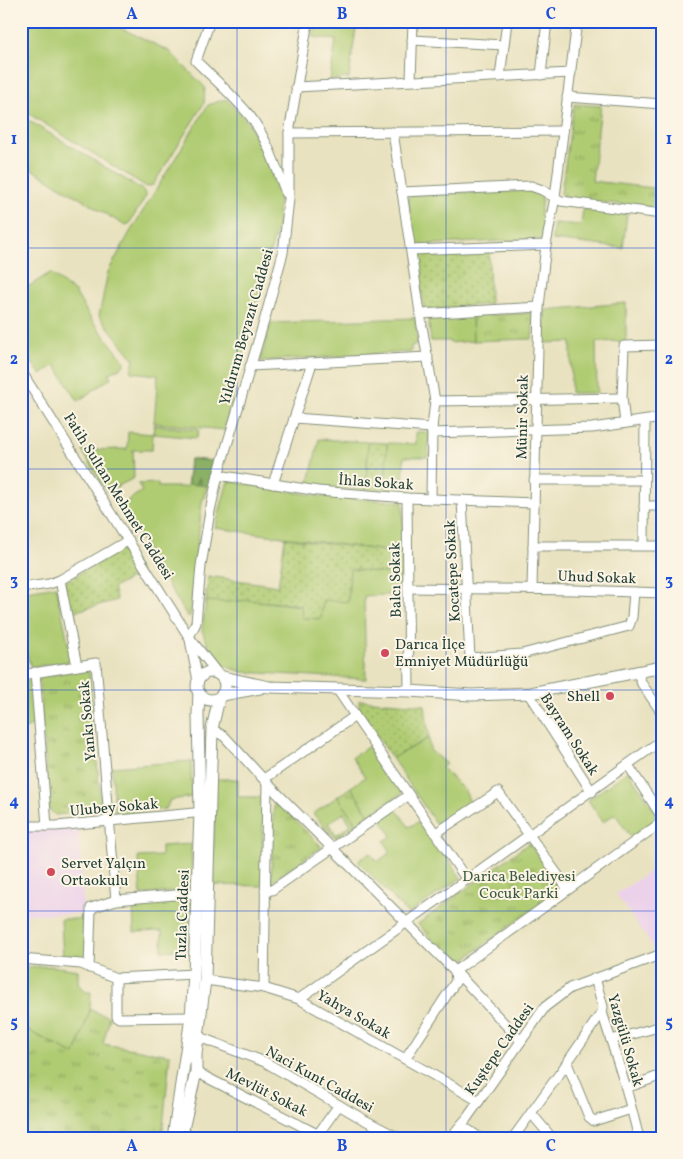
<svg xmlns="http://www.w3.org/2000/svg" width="683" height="1159" viewBox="0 0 683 1159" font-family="Vollkorn,serif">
<defs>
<pattern id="forest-firs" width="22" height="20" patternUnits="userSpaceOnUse" patternTransform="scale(1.25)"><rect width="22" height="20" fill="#8cb065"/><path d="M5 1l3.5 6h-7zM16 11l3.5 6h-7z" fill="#729054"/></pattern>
<pattern id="park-tufts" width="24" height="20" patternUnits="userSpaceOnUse" patternTransform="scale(1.25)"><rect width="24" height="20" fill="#b0cc73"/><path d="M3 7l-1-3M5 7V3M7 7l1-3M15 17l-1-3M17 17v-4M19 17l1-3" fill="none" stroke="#8fa75f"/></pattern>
<pattern id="garden-dots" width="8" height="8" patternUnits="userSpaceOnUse" patternTransform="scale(1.25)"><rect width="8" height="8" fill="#b0cc73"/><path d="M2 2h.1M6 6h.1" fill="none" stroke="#8fa75f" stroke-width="1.8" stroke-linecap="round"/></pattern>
</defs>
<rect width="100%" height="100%" fill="#fcf5e5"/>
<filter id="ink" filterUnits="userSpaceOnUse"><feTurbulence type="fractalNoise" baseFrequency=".02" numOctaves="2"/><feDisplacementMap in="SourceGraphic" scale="10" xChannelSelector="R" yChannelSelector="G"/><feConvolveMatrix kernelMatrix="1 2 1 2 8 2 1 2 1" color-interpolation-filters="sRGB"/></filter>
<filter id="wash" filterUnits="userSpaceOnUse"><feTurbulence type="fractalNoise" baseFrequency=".0096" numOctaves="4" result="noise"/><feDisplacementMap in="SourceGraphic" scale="20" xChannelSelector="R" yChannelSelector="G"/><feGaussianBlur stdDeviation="1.12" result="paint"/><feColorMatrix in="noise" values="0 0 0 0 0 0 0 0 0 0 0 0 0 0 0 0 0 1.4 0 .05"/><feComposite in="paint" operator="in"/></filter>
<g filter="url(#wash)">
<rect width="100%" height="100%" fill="#e9e2c0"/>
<g fill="#ecd1ea">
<polygon points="78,828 84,914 21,914 21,830"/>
<polygon points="662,863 662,944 654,948 616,894"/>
</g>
<g fill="#b0cc73" stroke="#688454" fill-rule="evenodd">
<polygon points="33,21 106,21 169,51 205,87 204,103 153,185 147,187 21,109 21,40"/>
<polygon points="316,21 357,21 349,78 330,80 336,40 313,37"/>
<polygon points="226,99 247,121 263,152 279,193 278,223 224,430 154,423 158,375 131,372 134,359 99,316 108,272 130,232 208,105"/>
<polygon points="21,116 143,190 146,196 129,224 124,225 21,163"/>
<polygon points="526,190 542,195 540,216 546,220 544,235 542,239 415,245 408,198 411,195"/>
<polygon points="583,209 627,214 623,248 552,240 554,223 581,225"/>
<polygon points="50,273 75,292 91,319 125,362 123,366 109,374 111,378 78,401 55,365 41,375 21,348 21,291"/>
<polygon points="626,303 626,341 596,342 597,393 571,393 571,342 543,343 545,310"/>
<polygon points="472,316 473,341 450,343 449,341 431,341 428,317"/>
<polygon points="415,318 418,343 411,346 411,352 260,361 271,323"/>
<polygon points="154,425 199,430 197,438 153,434 152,450 133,450 134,478 107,492 82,450 127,449 128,432 153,434"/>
<polygon points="416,432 429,432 428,457 404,457 403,492 385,491 387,443 416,444"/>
<polygon points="319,439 368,442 366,490 318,488 308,486"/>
<polygon points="190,459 216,461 202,502 190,616 187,616 120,506 142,491 138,484 158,483 158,487 187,487"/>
<polygon points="228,481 318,496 403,502 403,553 215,528"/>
<polygon points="350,569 403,575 403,594 364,596 366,679 243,672 224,666 209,647 202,631 206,601 227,602 249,600 301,606 321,618 323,600"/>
<polygon points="56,586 72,661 31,667 21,637 21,592"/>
<polygon points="32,679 35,724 21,731 21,681"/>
<polygon points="429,738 430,750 446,764 442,768 465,791 471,804 438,827 392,758"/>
<polygon points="371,745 402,790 400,795 369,815 351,787 365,777 352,757"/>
<polygon points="191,761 192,797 170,800 166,809 115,815 112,767"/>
<polygon points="628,771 659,817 631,837 615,814 603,822 588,800"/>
<polygon points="215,779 238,779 238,797 263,797 262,886 213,885"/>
<path d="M338,796L356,824L336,838L313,814ZM344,813L351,825L336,835L328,823Z"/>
<polygon points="396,809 409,827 422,820 461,878 408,914 358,861 370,853 377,862 391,852 384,841 392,836 381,819"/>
<polygon points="191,844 192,888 190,890 141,895 138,857 161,856 161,846"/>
<polygon points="186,899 191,903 188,949 162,951 162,931 134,932 133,904"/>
<polygon points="61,919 86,919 87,954 83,960 63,959"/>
<polygon points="21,965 27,967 51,966 78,970 78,984 86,992 91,992 90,1010 75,1055 21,1027"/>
</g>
<polygon fill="url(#forest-firs)" stroke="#56764c" points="190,459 216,461 208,486 188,484"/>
<g fill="url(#park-tufts)" stroke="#688454">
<polygon points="574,104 601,106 592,181 662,189 662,209 564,198 561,193"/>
<polygon points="534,313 532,339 473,341 472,316"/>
<polygon points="85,669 89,672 101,807 98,811 55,815 49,809 39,680 42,676"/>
<polygon points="351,787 369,815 356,824 338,796"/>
<polygon points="274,799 322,847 271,882"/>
<polygon points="529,843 562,888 455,966 418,924"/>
<polygon points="90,1010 110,1017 103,1044 170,1055 162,1138 21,1138 21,1027 75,1055"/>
</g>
<g fill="url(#garden-dots)" stroke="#688454">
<polygon points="489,251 490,304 424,310 416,254"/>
<polygon points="368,442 387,443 385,491 366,490"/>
<polygon points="285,538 403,553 403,575 350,569 348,602 323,600 321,619 302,618 301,605 249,600 227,602 206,601 208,576 278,586"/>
<polygon points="126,547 141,573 113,588 117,600 69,613 63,583"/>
<polygon points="359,700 425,705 429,738 392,758 359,708"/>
</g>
</g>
<g filter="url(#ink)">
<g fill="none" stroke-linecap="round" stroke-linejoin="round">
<defs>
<g id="minor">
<path d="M210,21L196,61C214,79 234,96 250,116C267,138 276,167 286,193"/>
<polyline points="412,40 504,45"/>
<polyline points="541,75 547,21"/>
<polyline points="500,77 507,21"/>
<polyline points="411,81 413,21"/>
<polyline points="296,87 571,73"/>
<polyline points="567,97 662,104"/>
<polyline points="393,132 422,326 435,401 432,428 431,499"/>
<polyline points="289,133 563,131"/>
<polyline points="402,192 531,186 542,190 561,201 662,214"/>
<polyline points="411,250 546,245 555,197 577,21"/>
<polyline points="421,314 539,307"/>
<polyline points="250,366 428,357"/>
<polyline points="21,371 189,637 218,674"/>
<polyline points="435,401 622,398"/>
<polyline points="294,418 432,428"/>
<polyline points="625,423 622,398 624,346 662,345"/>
<polyline points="432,433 592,428 662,418"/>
<polyline points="218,475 318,491 407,498 534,503"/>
<polyline points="534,480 644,480"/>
<polyline points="273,484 312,363"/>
<polyline points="407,498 409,691"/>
<polyline points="462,500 470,658 522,654 629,626 632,617 634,592"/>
<polyline points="644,506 662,506"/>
<polyline points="644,545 645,421"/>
<polyline points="533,546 662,546"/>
<polyline points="60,580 77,666"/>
<polyline points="21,588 49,584 60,580 129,540"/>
<polyline points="408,588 576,590 662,593"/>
<polyline points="532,589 539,307 546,245"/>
<polyline points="189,637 196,623 201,566 210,511 218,475 265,318 283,253 289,199 289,133 308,21"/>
<polyline points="190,640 198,681"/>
<polyline points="637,671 642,684 662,713"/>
<polyline points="35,672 47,826"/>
<polyline points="21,675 96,663 116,900"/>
<polyline points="528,693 592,792"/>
<polyline points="355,716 467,880"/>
<polyline points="212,729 225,737 267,783 455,971 521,1041"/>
<polyline points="628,765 662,817"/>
<polyline points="264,779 355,716 337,689"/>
<polyline points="21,826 56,826 205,812"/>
<polyline points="436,833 498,792 568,889"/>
<polyline points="265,891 272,890 409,795"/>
<polyline points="21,959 81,964 116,978 194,974"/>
<polyline points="89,968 91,908 116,900 198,893"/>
<polyline points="116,978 116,1016 119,1018 191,1017"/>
<polyline points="595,978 603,1007 602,1012 626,1088 639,1138"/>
<polyline points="205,980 264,988 299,999 479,1101"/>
<polyline points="264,988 267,783"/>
<polyline points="299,999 662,740"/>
<polyline points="199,1037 265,1062 361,1118 399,1138"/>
<polyline points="611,1040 662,1026"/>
<polyline points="405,1059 456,981 455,971 662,822"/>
<polyline points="567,1063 589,1117 594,1121 631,1109"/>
<polyline points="196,1072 325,1138"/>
<polyline points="626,1088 662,1075"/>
<polyline points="531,1113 552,1138"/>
<polyline points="461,1125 480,1138"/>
<polyline points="183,1132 196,1138"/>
<polyline points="316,1137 339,1105"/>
<polyline points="450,1138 467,1118 545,1007 570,988 662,954"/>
<polyline points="513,1138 560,1073 602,1012"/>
</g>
<g id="major">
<circle cx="211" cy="686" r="14"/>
<polyline points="222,677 269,687 409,691 471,695 531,693 662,667"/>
<polyline points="222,695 260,688"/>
<polyline points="173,1138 191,1017 194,974 200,813 198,714 199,693"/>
<polyline points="181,1138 196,1072 196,1054 205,980 212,729 219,698"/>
</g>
</defs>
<use href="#minor" stroke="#84907a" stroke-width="11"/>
<use href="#major" stroke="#84907a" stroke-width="13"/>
<use href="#minor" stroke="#fff" stroke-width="9"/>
<use href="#major" stroke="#fff" stroke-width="11"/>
</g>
</g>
<path fill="none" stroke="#1d4ed8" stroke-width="1" stroke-opacity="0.55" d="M237,21V1138M446,21V1138M21,248H662M21,469H662M21,690H662M21,911H662"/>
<g fill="#d1495b" stroke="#fcf5e5" stroke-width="2">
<circle cx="385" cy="653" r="5"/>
<circle cx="610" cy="696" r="5"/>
<circle cx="51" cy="872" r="5"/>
</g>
<g text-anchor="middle" stroke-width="4" stroke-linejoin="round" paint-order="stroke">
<g font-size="15" fill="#1f3d34" stroke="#fcf5e5">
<text transform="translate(246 327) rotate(-74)" y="5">Yıldırım Beyazıt Caddesi</text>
<text transform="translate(522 417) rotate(-89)" y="5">Münir Sokak</text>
<text transform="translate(376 482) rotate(4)" y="5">İhlas Sokak</text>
<text transform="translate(119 496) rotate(58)" y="5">Fatih Sultan Mehmet Caddesi</text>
<text transform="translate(452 571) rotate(-93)" y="5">Kocatepe Sokak</text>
<text transform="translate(597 577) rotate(2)" y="5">Uhud Sokak</text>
<text transform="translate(395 580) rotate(-91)" y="5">Balcı Sokak</text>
<text transform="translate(87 721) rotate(-95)" y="5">Yankı Sokak</text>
<text transform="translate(570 734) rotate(57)" y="5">Bayram Sokak</text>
<text transform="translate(114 807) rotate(-5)" y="5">Ulubey Sokak</text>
<text transform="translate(182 915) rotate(-88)" y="5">Tuzla Caddesi</text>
<text transform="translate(354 1014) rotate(30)" y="5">Yahya Sokak</text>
<text transform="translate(626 1040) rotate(74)" y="5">Yazgülü Sokak</text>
<text transform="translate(499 1049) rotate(-55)" y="5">Kuştepe Caddesi</text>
<text transform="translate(320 1079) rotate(29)" y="5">Naci Kunt Caddesi</text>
<text transform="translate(267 1092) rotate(27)" y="5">Mevlüt Sokak</text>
</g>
<g font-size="15" fill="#1f3d34" stroke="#fcf5e5" text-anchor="start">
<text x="395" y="649">Darıca İlçe<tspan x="395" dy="17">Emniyet Müdürlüğü</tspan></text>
<text x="600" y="701" text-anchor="end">Shell</text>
<text x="61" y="868">Servet Yalçın<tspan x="61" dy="17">Ortaokulu</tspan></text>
</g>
<g font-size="15" fill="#3c5a41" stroke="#fcf5e5">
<text x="519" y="881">Darica Belediyesi<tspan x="519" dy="17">Cocuk Parki</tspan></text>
</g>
</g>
<rect width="683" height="1159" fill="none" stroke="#fcf5e5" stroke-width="55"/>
<rect x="28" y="28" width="628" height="1104" fill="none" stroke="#1d4ed8" stroke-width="2"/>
<g font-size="16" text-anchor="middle" font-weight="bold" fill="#1d4ed8">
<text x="132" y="19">A</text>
<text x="342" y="19">B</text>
<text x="551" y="19">C</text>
<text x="14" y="144">1</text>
<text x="669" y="144">1</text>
<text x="14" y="364">2</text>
<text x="669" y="364">2</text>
<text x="14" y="585">3</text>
<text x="669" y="585">3</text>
<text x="14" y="806">4</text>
<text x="669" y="806">4</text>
<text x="14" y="1027">5</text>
<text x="669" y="1027">5</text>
<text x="132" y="1151">A</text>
<text x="342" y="1151">B</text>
<text x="551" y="1151">C</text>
</g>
</svg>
